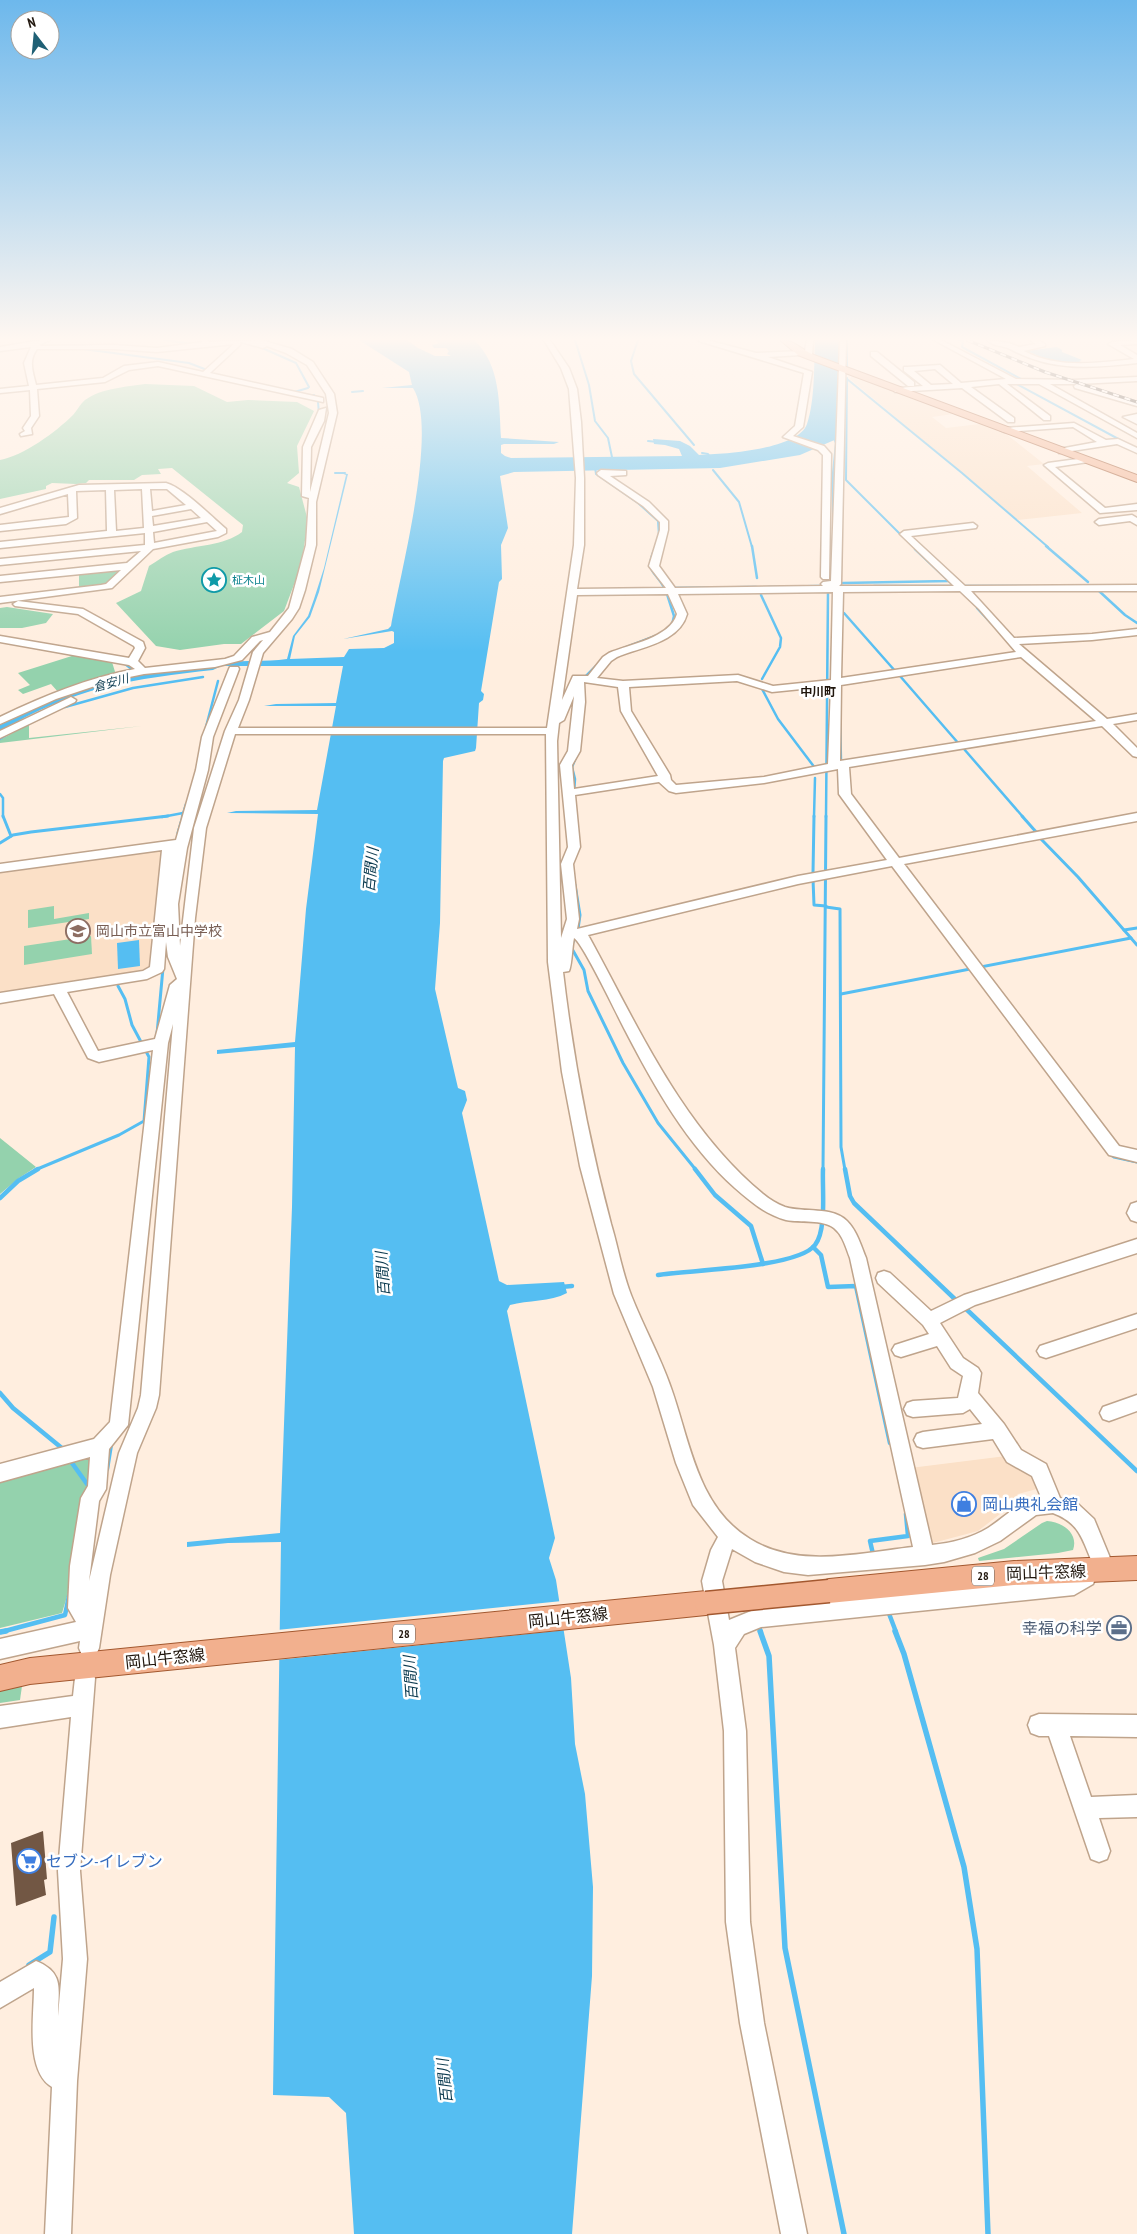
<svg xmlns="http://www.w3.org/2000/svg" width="1137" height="2234" viewBox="0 0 1137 2234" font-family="'PT Sans Narrow','Noto Sans JP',sans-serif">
<rect width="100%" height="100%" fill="#ffeedf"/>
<g fill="#fbe0c7">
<polygon points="852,376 953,414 932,417 946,428 980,424 1005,433 1044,464 1027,466 1082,513 1018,520 850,379"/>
<polygon points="160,851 164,853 152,968 146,972 113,978 111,975 0,993 0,873"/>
<polygon points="1006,1456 1032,1467 1039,1483 1037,1489 1018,1494 1000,1514 978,1531 929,1544 910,1468"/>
</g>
<g fill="#94d2ad">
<path d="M145,384L194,386L227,402L248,400L297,402L314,411L297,446L299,473L287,483L299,487L308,521L301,566L284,611L241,644H224L180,650L156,646L116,603L141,591L149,566C157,561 165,555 173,552C195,545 224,546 242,532L243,525L172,468L158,469L161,474L142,475L134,480H89L86,483L76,484L52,483L46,486V489L0,499V460C23,456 56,432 73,415C77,411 80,404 85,400C102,388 126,387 145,384Z"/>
<polygon points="122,570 106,585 79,589 79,572"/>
<polygon points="7,607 53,614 46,623 22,628 0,628 0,608"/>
<polygon points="75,655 112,662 116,675 59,693 51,684 23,694 18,690 30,685 18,673"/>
<polygon points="27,725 29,725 29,738 142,726 0,743 0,740"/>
<polygon points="54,906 54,919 89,913 89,919 28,928 28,910"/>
<polygon points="91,936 92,954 24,965 24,946"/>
<polygon points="0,1138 36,1167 19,1178 0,1194"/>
<polygon points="95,1454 69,1590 62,1613 0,1628 0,1477"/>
<path d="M1047,1521C1062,1522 1079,1533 1073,1550L1058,1553L979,1561L978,1558L1004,1549L1042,1523Z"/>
<polygon points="22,1686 20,1700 0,1703 0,1691"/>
</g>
<g fill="#55bef2">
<path d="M359,340H407L418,348L435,356H451L447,354L449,351L446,348H434L432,345L440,343L435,340H474C501,365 499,404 501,438L559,442L554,444H504L501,445V453L505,456L511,458L682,456L679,449L665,445L654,444L653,439L680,441L690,446L699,455C723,454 798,450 807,424C815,401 814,364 815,340H839V438L800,455L720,468L514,472L500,476L508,528L501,545L502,579L499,582L481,691L484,694L483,700L479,703L476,748L475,751L444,758L443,761L440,923L435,989L458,1088L465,1091L467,1100L462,1113L499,1281L507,1285L564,1282L567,1293C550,1302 528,1300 510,1305L507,1311L555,1538L549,1558L556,1580L571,1678L575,1744L585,1794L593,1887L592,1976L572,2234H354L346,2113L329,2097L273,2095L281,1542L228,1543L187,1547V1542L280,1533L292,1207L295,1047L217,1054V1050L295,1042L306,909L318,814L227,813L236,811L317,810L336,706H264L276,704L336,703L343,666H221L213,670C138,678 69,688 0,732V725C33,708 66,692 102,682C142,671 185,667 226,662C247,660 267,662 287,659L293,636L308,616L314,599L324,568L346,475L341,473L348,474L319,592L310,617L295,636L290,659L344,657L349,649L384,648L394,643V632L392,631L343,639L388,629L391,626C400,574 439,429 413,388H382L412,385L409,372Z"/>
<polygon points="1057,347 1062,350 1062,352 1082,360 1079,361 1086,365 1056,363 1037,357 1039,356 1026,351"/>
<polygon points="139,940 140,966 118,969 117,943"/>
</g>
<polygon fill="#ffeedf" points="562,1601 566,1630 277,1660 277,1630"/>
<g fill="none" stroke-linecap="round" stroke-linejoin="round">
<g stroke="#55bef2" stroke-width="2">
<polyline points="164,340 194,344"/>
<polyline points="575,340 589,385 595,421 608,438 613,462"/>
<polyline points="638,340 631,361 634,374 694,445"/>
<polyline points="847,340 847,368"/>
<polyline points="959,340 963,341 962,347 1021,379 1019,379"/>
<polyline points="214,342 237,340 244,342"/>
<polyline points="260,347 296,363 309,387"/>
<polyline points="83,349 189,363 207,370"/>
<polyline points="847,378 846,480 903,537"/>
<polyline points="847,379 962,473 1048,547"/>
<polyline points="1015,383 1137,449"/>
<polyline points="352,392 363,391"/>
<polyline points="291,393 308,388"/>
<polyline points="306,396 314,395"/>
<polyline points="318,402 319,414"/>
<polyline points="833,436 836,443 833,472 833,546"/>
<polyline points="648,441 658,442"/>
<polyline points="702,453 708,454 710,457"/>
<polyline points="595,467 596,474 638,503 658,521 659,536"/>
<polyline points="713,470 739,502 752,547"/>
<polyline points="335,473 345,473"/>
</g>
<g stroke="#55bef2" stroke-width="2.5">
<path d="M656,546C643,573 655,569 665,589"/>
<polyline points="752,546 757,578"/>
<polyline points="1046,546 1088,582"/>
<polyline points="830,583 832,568"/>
<polyline points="843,583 949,581 915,549"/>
<polyline points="874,586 1030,586"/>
<polyline points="768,587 819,586"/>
<polyline points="671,588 756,587"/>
<polyline points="1099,591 1125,615 1137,623"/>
<polyline points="667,594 674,616 672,625"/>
<polyline points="761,595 781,638 780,647 762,679"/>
<polyline points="977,608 991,623"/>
<polyline points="840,613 844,613 896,672"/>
<polyline points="611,653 658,635"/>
<polyline points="125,664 137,673"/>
<polyline points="586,676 596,666"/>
<polyline points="900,676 959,744"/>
<polyline points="761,687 778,719 815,768"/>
<polyline points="65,707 133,688 203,677"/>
<polyline points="840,716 841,762"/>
<polyline points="206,727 218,681"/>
<polyline points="0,739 11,732"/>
<polyline points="964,749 1023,817"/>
<polyline points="574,793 575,779 572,767 579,750"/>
<polyline points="0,794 3,798 3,817"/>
<polyline points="162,817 183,813"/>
<polyline points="182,817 186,804"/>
<polyline points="814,817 815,778"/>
<polyline points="826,817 828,591"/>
</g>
<g stroke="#55bef2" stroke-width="3">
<polyline points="3,816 11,836"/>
<polyline points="1022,816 1037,833"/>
<polyline points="178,833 183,816"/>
<polyline points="1041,839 1078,877 1137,945"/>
<polyline points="0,843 13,835 31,832 168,816"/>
<polyline points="813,873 814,816"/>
<polyline points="813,879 814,905 826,906"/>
<polyline points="575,885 580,915 578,929"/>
<polyline points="826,907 840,909 841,1147 845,1170"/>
<polyline points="1124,930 1137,928"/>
<polyline points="574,940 571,947 584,970 588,991 623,1063 658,1123 696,1170"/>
<polyline points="841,994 1131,938"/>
<polyline points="157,1034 163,968"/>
<polyline points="1109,1153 1114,1157 1137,1162"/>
<polyline points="35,1170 119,1135 144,1121 149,1057 132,1025 125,999 118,986"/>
<polyline points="823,1170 826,816"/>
</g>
<g stroke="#55bef2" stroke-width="4.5">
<polyline points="695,1169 715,1195 751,1226 763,1264"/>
<polyline points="845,1169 850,1196 854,1203 959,1303"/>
<polyline points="0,1198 18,1181 38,1169"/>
<polyline points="813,1247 821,1255 828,1287 856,1286 890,1443"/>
<path d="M658,1275C689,1270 798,1268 815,1245C827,1230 822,1189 823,1169"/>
<polyline points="561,1287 572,1286"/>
<polyline points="964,1307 1137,1471"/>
<polyline points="0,1393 13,1408 63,1449"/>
<polyline points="72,1463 87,1484"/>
<polyline points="107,1469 111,1444"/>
<polyline points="873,1554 870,1541 908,1536 906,1514"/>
<polyline points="888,1611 896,1632"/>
<polyline points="758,1624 761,1632"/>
<polyline points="1,1632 65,1615 69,1596"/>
</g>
<g stroke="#55bef2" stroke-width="5.5">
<polyline points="760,1631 769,1656 785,1948 844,2234"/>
<polyline points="895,1631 904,1654 964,1867 977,1949 988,2234"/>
<polyline points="0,1632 6,1631"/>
<polyline points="29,1965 50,1952 54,1917"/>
</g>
</g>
<polygon fill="#725744" points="43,1831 47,1879 44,1880 46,1895 16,1906 11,1843"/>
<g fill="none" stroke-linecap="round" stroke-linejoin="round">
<defs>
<g id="minor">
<path d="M41,340H50L39,345L41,346L114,345L157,348L203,342L202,340H208L209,342L261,340L292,349L313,362L334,394L337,413L316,502V545L305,590L299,608L292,619L263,653L249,700L238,728H547L574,545L576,478L569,389L561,368L544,340H550L569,368L577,389L581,422L584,478V545L577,589L666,588L649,566L660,530V522L643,506L598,475L597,473L601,470L626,471V475L610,476L649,502L668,521V530L659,566L675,588L823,586L821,584L823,582L831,581L840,340H846L841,584L839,586H954L900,534L904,531L973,523L977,526L976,528L911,536L965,586L1137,585V591H971L1014,638L1092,634L1137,629V635L1092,640L1019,644L1107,719L1137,714V720L1113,724L1137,748V757L1133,756L1102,726L849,767L851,794L899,858L1137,813V821L904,864L1119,1146L1137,1150V1162L1109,1155L892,866L798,884L588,935C638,1026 681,1126 763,1194C769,1199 777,1204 785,1207C804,1213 832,1206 847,1221C857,1231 861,1246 866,1258L932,1545C951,1543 972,1538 988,1528C1005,1517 1020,1500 1041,1497L1032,1476L1007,1462L993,1439L923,1448L917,1446L914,1440L917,1434L923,1432L982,1424L970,1409L963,1413L913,1417L907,1415L904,1409L907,1403L913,1401L958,1398L963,1376L951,1368L937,1346L901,1357L895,1355L892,1350L895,1345L929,1334L923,1325L878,1283L876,1278L878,1273L884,1271L890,1273L931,1311L964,1295L1137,1239V1253L975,1305L940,1323L963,1358L978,1368L981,1373L978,1393L1004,1424L1021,1450L1046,1464L1060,1498L1079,1505L1094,1519L1115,1570L1112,1577L1105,1579L1097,1574L1093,1584L1074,1595L761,1627L744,1634L735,1648L746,1731L750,1922L764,2023L807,2234H781L740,2023L726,1922L724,1731L714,1645L702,1581L711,1550L718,1537L693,1505L676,1463L653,1387L614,1294L580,1166L562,1072L548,962L546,734H235L206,828L195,918L159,1395L156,1408L137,1453L110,1575L99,1648L96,1655L89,1658L82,1655L79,1648L80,1641L0,1659V1639L76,1622L68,1608L70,1566L81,1498L88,1486L90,1457L0,1482V1464L94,1439L110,1422L153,1050L99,1062L88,1058L54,994L0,1003V993L143,971L150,967L162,850L0,872V864L176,840L196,770L202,737L229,669L230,667H238L239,669L236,677L213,737L208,770L187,848L178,904L180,946L194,828L225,731L239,700L253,652L263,640L260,641L242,660L215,667L144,674L110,681L56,699L0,724V717C43,696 88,678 135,669L129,665L0,642V636L129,658L135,648L134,646L78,614L15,606L13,604L18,601L83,609L143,642L145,648L138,661L145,668L225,659L234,656L252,637L270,632L289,608L306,545L309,498L302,496L303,447L319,410L326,408L324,421L311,447L310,492L329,413L326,394L307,365L286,353L267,346L263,348L241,342L240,345L210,373L323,398V402L158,366L129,370L105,382L37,389L39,416L31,428L32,434L21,436L20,434L25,431L23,428L31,416L30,390L0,393V389L29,386L24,363L31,347L0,351V347ZM234,344L203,372L158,362L124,366L103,378L36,385C33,372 28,361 37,349H114L157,352ZM960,591L979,609L1016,652L841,678L843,592ZM833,592L831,680L773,686L738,675L623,681L597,678L611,661L617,657C640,647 679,643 687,614L678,594ZM668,594L677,614C670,638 630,644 609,653L603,657L588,676H573L562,700L577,595ZM1021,657L1096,721L840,761L841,685ZM737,681L772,692L831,686L828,764L764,777L676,785L671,780L670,775L631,711L629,687ZM584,682L618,687L621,711L658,776L574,789L572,765L580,751L585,702ZM574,696L568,751L560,765L568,847L561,864L567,919L561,938L557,741L559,723L564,720ZM838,769L839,794L887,860L798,876L577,929L579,919L573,864L580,847L575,795L659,782L669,791L676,793L764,783ZM574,938C583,943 617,1015 625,1030C654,1086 687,1145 735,1188C751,1202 765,1214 786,1220C800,1223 823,1219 834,1228C843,1235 846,1248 850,1258L913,1547C860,1553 798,1569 750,1539C697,1507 690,1441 671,1388C660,1356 643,1326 631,1295C622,1272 618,1247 611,1224C589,1141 573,1058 563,972L569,971C572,964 572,947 574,938ZM166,942L168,957L177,979L170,985L155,1039L98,1051L67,992L147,979L162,972L164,969ZM173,1024L141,1395L138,1408L119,1453L89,1581L99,1501L106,1489L109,1449L128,1425L168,1043ZM1053,1513C1079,1523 1082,1538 1092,1562L1089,1561L1082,1563L1079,1570L1071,1576L761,1607L729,1620L722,1581L732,1549L755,1562L784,1572L808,1575L925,1565L944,1562L975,1553L1000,1541L1036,1515Z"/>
<polygon points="698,340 707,340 756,353 801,351 805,353 801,355 768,357 812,372 803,427 793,436 824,446 831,454 829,579 823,579 821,577 823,455 818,450 783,437 795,426 804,373 699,341"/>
<polygon points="807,340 813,340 812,356 808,358 804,356"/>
<path d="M934,340H941L1016,379L1074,380L1137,377V381L1079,384L1137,402V406L1075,388L1074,386L1077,384H1050L1137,433V438L1039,384H1007L1050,416V420H1044L999,384L971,387L1014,418V422H1008L962,388L895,392L894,390L898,388L923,386L904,371V367H907L940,365L961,383L1006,379ZM935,369L953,384L931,385L914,371Z"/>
<path d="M987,340L1009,343L1019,347L1036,344L1030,340H1038L1045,344V346L1024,351C1058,369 1097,363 1134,359L1108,344L1112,342L1137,340V344L1120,345L1137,355V363C1090,368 1052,372 1010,349C1003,345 993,347 987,340Z"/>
<polygon points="871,352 877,352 914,382 914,386 908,386 871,356"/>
<polygon points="1137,414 1137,424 1123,417"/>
<polygon points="1074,423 1106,440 1118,439 1137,448 1137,453 1117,444 1059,453 1059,449 1097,442 1073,427 1004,432 1000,430 1004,428"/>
<polygon points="1085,458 1089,460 1088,462 1055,467 1105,508 1137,504 1137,510 1100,513 1044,465 1048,463"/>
<path d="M166,483C182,487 212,517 226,529V533L218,537L153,549L112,588L0,603V597L101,585L106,584L121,570L0,582V576L127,563L141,551L0,565V559L145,545V533L0,548V542L107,531L106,490L76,491L77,518L66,524L0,531V525L69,517L68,494L0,514V508L79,485ZM142,489L144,528L116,531L114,490ZM150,489H167L186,505L152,511ZM191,509L201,518L153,526L152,516ZM207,522L217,531L154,543L153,532Z"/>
<polygon points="1132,515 1137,518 1137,525 1130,521 1099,525 1095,522 1099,519"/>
<polygon points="71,697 76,700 75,702 0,738 0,731"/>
<polygon points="1137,1202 1137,1222 1131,1220 1127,1213 1131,1204"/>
<polygon points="1137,1314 1137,1328 1046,1358 1040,1356 1037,1351 1040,1346"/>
<polygon points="1137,1395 1137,1411 1109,1421 1103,1419 1100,1413 1103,1407"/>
<path d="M85,1668L92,1671L95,1678L80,1871L87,1959L77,2081L71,2234H45L52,2087C25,2071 34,2016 34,1988L0,2008V1982L36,1961C65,1973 58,1989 58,2016L63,1959L58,1871L71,1717L0,1728V1706L73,1696L75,1678L78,1671Z"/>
<polygon points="1039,1714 1137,1715 1137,1737 1070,1736 1091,1797 1137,1795 1137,1817 1099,1818 1110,1851 1107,1859 1099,1862 1091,1859 1049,1736 1039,1736 1031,1733 1028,1725 1031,1717"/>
</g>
<g id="major">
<path d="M780,340C793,339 802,350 814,355L1137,475V482L808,359L798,355Z"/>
<polygon points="1137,1556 1137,1580 1014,1585 829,1603 820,1600 817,1591 820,1582 829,1579 1014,1561"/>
<polygon points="706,1591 715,1594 719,1603 715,1612 706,1615 30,1684 0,1691 0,1665 30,1658"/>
</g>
</defs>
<use href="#minor" stroke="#bfa48c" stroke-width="3"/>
<use href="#major" stroke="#a3582f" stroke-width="2"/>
<use href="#minor" fill="#fff" fill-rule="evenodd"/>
<use href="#major" fill="#f2b08e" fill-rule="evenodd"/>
<defs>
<polyline id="rail" points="967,340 1045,372 1137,402"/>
</defs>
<use href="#rail" stroke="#3d3228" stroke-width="3"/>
<use href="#rail" stroke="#fff" stroke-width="2" stroke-dasharray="6" stroke-linecap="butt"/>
<defs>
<polyline id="major-bridge" points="706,1603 829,1591"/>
</defs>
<use href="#major-bridge" stroke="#a3582f" stroke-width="25" stroke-linecap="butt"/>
<use href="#major-bridge" stroke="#f2b08e" stroke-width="22"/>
</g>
<linearGradient id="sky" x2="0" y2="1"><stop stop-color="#6db8ec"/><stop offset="0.52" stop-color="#fff7f1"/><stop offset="1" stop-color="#fff7f1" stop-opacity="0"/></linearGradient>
<rect width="1137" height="652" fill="url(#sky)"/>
<defs>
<symbol id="sight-ring" viewBox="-11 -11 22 22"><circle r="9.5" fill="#fff" stroke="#0f9aa8" stroke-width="1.5"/><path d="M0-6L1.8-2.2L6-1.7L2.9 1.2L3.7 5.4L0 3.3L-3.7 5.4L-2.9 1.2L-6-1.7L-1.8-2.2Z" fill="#0f9aa8"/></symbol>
<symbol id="school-ring" viewBox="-11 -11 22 22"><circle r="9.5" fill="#fff" stroke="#8d6e63" stroke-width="1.5"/><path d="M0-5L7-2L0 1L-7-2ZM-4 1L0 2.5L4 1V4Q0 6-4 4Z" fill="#8d6e63"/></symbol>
<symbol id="shop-ring" viewBox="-11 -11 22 22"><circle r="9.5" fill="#fff" stroke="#3f7fe0" stroke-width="1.5"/><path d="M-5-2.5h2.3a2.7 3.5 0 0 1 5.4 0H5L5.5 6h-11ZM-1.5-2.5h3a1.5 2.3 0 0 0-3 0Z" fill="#3f7fe0"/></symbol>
<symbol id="office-ring" viewBox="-11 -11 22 22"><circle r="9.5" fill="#fff" stroke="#5c6f8a" stroke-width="1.5"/><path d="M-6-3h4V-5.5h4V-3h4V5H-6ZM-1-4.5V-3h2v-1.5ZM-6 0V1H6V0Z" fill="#5c6f8a"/></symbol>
<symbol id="supermarket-ring" viewBox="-11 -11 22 22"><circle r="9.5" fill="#fff" stroke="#3f7fe0" stroke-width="1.5"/><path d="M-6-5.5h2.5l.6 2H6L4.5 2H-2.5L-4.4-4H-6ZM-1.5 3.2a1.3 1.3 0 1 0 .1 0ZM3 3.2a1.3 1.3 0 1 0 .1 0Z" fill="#3f7fe0"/></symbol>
</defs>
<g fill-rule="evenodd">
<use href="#sight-ring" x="200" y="566" width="28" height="28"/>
<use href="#school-ring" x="64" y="917" width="28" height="28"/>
<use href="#shop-ring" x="950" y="1490" width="28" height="28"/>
<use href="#office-ring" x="1105" y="1614" width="28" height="28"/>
<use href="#supermarket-ring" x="15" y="1847" width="28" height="28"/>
</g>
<g text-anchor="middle" stroke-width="5" stroke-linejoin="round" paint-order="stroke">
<g font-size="11" fill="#0d838f" stroke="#fff" text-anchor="start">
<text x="232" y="584">柾木山</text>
</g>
<g font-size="12" font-style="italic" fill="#0b3a4f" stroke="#fff">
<text transform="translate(111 683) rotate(-16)" y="4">倉安川</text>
</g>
<g font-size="12" font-weight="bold" fill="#20160d" stroke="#fff">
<text x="818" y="696">中川町</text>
</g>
<g fill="#fff" stroke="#635c56" stroke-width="1">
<rect x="972" y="1566.5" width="22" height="19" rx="4"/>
<rect x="393" y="1624.5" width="22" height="19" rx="4"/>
</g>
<g font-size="12" font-weight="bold" fill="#20160d">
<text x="983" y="1580">28</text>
<text x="404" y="1638">28</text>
</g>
<g font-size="14" fill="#785e54" stroke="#fff" text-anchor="start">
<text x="96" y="936">岡山市立富山中学校</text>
</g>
<g font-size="15" font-style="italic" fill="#0b3a4f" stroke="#fff">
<text transform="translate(371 870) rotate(-85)" y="5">百間川</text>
<text transform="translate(383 1274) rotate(-94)" y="5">百間川</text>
<text transform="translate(411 1678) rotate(-94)" y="5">百間川</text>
<text transform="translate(445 2081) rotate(-96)" y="5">百間川</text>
</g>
<g font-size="16" fill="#366cbe" stroke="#fff" text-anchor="start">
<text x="982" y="1510">岡山典礼会館</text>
<text x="46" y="1867">セブン-イレブン</text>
</g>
<g font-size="16" fill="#20160d" stroke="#fff">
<text transform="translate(1046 1572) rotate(-2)" y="6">岡山牛窓線</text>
<text transform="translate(568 1617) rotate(-6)" y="6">岡山牛窓線</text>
<text transform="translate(165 1658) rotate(-6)" y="6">岡山牛窓線</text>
</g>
<g font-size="16" fill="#4e5e75" stroke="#fff" text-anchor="end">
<text x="1102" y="1634">幸福の科学</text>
</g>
</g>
<g transform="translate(35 35) rotate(344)"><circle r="24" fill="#ffffff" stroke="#a6a29e"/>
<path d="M0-4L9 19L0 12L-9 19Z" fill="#1f6075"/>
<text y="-8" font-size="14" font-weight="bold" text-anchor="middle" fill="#20160d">N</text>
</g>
</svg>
